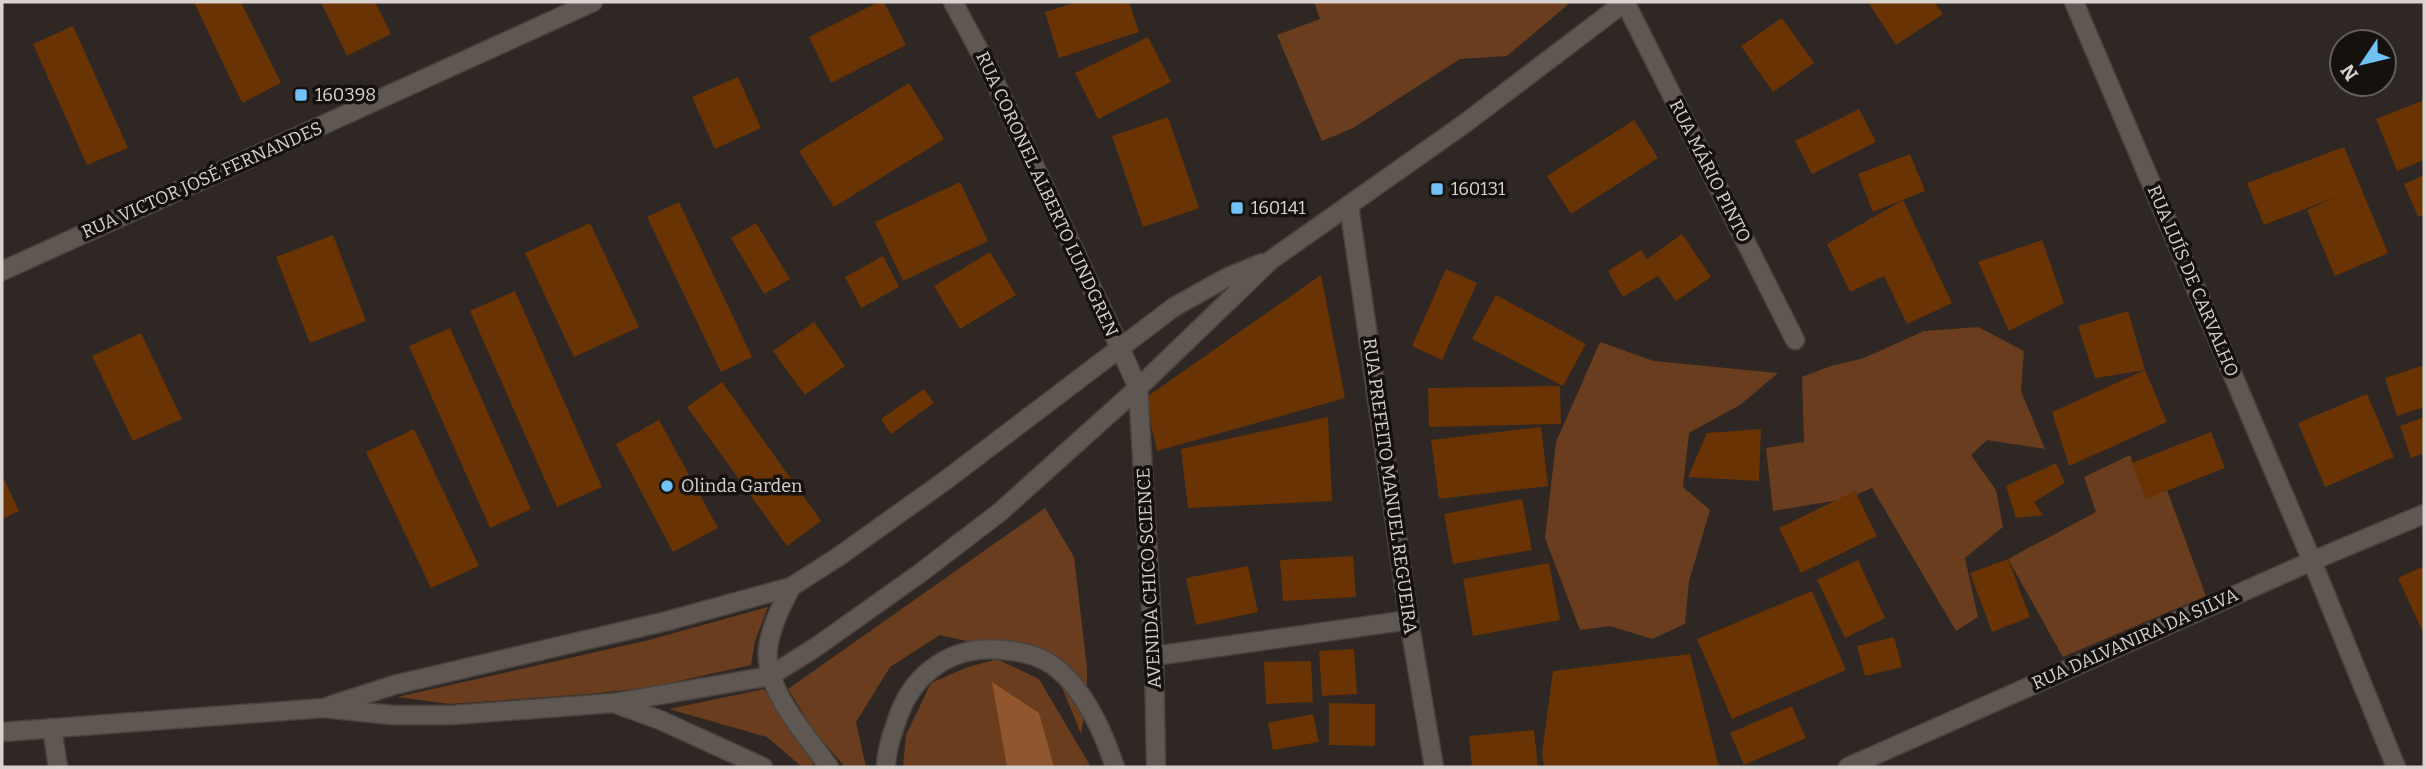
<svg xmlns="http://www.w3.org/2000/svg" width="2426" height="769" viewBox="0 0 2426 769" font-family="Bitter,serif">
<rect width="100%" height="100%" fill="#2e2723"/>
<g fill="#6a3d1e">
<polygon points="1314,2 1571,2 1507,56 1460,59 1353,128 1322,141 1277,35 1320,19"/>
<polygon points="1978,327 2024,351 2021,391 2045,449 1987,440 1971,455 1996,490 2003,527 1965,558 1978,617 1956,631 1872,488 1845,499 1773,511 1766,448 1804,442 1802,377 1831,366 1864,358 1924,331"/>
<polygon points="1600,342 1654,361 1778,373 1740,405 1689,433 1683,487 1710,510 1689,581 1685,624 1652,639 1610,626 1580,630 1545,538 1556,442"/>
<polygon points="2130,455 2146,498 2167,490 2206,596 2063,657 2008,559 2096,512 2084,477"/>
<polygon points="1045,508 1074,557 1087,668 1087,699 1081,734 1059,680 1016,652 940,635 890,667 856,722 866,767 845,767 814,731 788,689"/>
<polygon points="768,607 755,641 751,665 652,687 589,694 450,704 397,697 649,640"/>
<polygon points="997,659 1039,679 1091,767 903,767 906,735 931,683 965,668"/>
<polygon points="764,689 811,758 814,767 802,767 767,737 669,709"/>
</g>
<polygon fill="#90562e" points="992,682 1039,713 1054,767 1007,767"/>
<g fill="#693304">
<polygon points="194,2 241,2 281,83 242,103"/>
<polygon points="321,2 375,2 391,34 347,56"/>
<polygon points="879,2 884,2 906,45 831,83 809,37"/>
<polygon points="1077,2 1129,2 1139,32 1059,58 1045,12"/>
<polygon points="1868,2 1934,2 1943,14 1896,45"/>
<polygon points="1782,18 1814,63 1773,92 1741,46"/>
<polygon points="73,26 128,148 87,165 33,44"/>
<polygon points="1148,37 1171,82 1098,119 1075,73"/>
<polygon points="738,77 761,128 715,149 692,97"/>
<polygon points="909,83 944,139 834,207 799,151"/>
<polygon points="2424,100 2424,160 2397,171 2376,119"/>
<polygon points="1859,109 1876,142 1812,174 1795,141"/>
<polygon points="1168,117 1199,208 1143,227 1112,136"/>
<polygon points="1634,120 1658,158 1571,214 1547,176"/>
<polygon points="2344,147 2388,253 2335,276 2307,210 2333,198 2264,225 2247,183"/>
<polygon points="1910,154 1925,191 1873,212 1858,174"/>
<polygon points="2424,175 2424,215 2418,217 2404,184"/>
<polygon points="960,182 988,241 903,281 875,222"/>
<polygon points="1903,200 1952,303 1907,324 1884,276 1850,292 1827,244"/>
<polygon points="679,202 752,357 721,372 647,217"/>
<polygon points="590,223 639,327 574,357 525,253"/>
<polygon points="756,223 790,279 764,294 731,238"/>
<polygon points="1682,234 1711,277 1676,301 1658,276 1623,297 1608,271 1641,250 1647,259"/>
<polygon points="333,235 366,321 310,343 276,257"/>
<polygon points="2042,240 2064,303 2009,331 1978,262"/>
<polygon points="990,252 1016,295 960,329 934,286"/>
<polygon points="883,256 899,287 861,308 845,277"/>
<polygon points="1446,269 1477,283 1442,360 1412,346"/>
<polygon points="1321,275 1345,398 1157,451 1145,398"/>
<polygon points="515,291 602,487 557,507 470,311"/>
<polygon points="1496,295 1586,344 1563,386 1472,339"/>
<polygon points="2128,311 2145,370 2095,378 2078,326"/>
<polygon points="814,322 845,366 805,395 773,351"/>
<polygon points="450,328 531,509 490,528 409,346"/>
<polygon points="141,333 182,419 133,441 92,356"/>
<polygon points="2424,365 2424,407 2397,416 2385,378"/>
<polygon points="2145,370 2167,422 2069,466 2052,412"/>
<polygon points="722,382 821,521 787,546 687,407"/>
<polygon points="1560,386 1561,424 1429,427 1428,388"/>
<polygon points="924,389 934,403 891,434 881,419"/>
<polygon points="2367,394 2394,457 2325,487 2298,423"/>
<polygon points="1328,417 1332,501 1188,508 1181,449"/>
<polygon points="2424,417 2424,453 2411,458 2400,426"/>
<polygon points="659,420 718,528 673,552 616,444"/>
<polygon points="1541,427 1548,486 1439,499 1431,440"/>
<polygon points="414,429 479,566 431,588 366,452"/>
<polygon points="1761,429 1759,481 1688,477 1707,433"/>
<polygon points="2211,432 2225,468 2146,499 2132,463"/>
<polygon points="2056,463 2065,483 2034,502 2043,515 2016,518 2006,486"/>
<polygon points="2,475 19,511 2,519"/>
<polygon points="1855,491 1877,536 1801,573 1779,528"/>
<polygon points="1522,499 1532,550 1453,564 1444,514"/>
<polygon points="1353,556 1356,597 1283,601 1280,560"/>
<polygon points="2008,559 2030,617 1992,632 1970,573"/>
<polygon points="1858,560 1885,618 1845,638 1817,580"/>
<polygon points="1549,563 1560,620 1473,636 1463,579"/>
<polygon points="1248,566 1258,612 1196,625 1186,578"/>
<polygon points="2424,566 2424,634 2398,578"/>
<polygon points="1812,591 1846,670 1732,719 1697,639"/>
<polygon points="1894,637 1902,667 1865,676 1857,646"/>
<polygon points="1354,649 1357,694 1322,696 1319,651"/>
<polygon points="1690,654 1719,767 1544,767 1542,753 1553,671"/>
<polygon points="1311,661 1313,702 1266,704 1264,662"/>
<polygon points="1329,703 1375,704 1375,746 1329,745"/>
<polygon points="1792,706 1806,738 1744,765 1730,733"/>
<polygon points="1313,714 1319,742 1273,750 1268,723"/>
<polygon points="1534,730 1538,767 1472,767 1469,736"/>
</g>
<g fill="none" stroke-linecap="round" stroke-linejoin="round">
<defs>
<polyline id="service" points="52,728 58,767"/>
<g id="minor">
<polyline points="1625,2 1795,340"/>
<polyline points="2074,2 2312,561 2396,767"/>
<polyline points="1349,205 1409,620 1434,767"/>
<polyline points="2,271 593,2"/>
<polyline points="1154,656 1409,620"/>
<polyline points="1848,767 2312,561 2424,514"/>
</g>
<polyline id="tertiary" points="953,2 989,69 1120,348"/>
<g id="secondary">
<polyline points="1120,348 1138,388 1154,656 1156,767"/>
<path d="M791,587C781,607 771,626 768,648C763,689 807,736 829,767"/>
<polyline points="616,704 660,720 763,767"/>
<polyline points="329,706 394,685 667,621 791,587 838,557 946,480 1174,307 1226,278 1262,263"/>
<polyline points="2,732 323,708 392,715 453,715 506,711 613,703 770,676 816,647 919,574 1000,512 1138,388 1271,260 1464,124 1625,2"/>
<path d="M886,767C886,753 890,740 895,726C911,671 954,642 1012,651C1029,653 1047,659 1060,671C1087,695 1104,734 1115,767"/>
</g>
</defs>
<use href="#service" stroke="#48433f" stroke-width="21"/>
<use href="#minor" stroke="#48433f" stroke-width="21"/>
<use href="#tertiary" stroke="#48433f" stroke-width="21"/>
<use href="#secondary" stroke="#48433f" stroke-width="21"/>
<use href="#service" stroke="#5f5752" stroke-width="18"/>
<use href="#minor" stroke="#5f5752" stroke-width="18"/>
<use href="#tertiary" stroke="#5f5752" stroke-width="18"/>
<use href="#secondary" stroke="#5f5752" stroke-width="18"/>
</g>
<g fill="#72c1f5" stroke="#14110f" stroke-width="2.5">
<rect x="294" y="88" width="14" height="14" rx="3.5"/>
<rect x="1430" y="182" width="14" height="14" rx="3.5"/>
<rect x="1230" y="201" width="14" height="14" rx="3.5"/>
<circle cx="667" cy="486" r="7"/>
</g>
<g text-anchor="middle" stroke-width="7" stroke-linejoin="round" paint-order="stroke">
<g font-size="18" fill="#d8d3d0" stroke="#14110f" text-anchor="start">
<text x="315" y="101">160398</text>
<text x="1451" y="195">160131</text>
<text x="1251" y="214">160141</text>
<text x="681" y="492">Olinda Garden</text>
</g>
<g font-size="18" fill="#d8d3d0" stroke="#14110f">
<text transform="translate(1710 171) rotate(63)" y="6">RUA MÁRIO PINTO</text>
<text transform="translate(202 180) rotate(-24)" y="6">RUA VICTOR JOSÉ FERNANDES</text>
<text transform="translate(1047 194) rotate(65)" y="6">RUA CORONEL ALBERTO LUNDGREN</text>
<text transform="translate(2193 281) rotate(67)" y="6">RUA LUÍS DE CARVALHO</text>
<text transform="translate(1390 486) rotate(82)" y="6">RUA PREFEITO MANUEL REGUEIRA</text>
<text transform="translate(1149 578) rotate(-93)" y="6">AVENIDA CHICO SCIENCE</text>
<text transform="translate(2135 639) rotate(-24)" y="6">RUA DALVANIRA DA SILVA</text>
</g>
</g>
<rect width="2426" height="769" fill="none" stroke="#d8d3d0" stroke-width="7"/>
<g transform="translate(2363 63) rotate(235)"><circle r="33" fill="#14110f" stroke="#625f5c" stroke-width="2"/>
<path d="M0-5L12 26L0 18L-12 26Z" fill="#72c1f5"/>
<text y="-10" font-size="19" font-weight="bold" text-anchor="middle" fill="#d8d3d0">N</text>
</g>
</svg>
